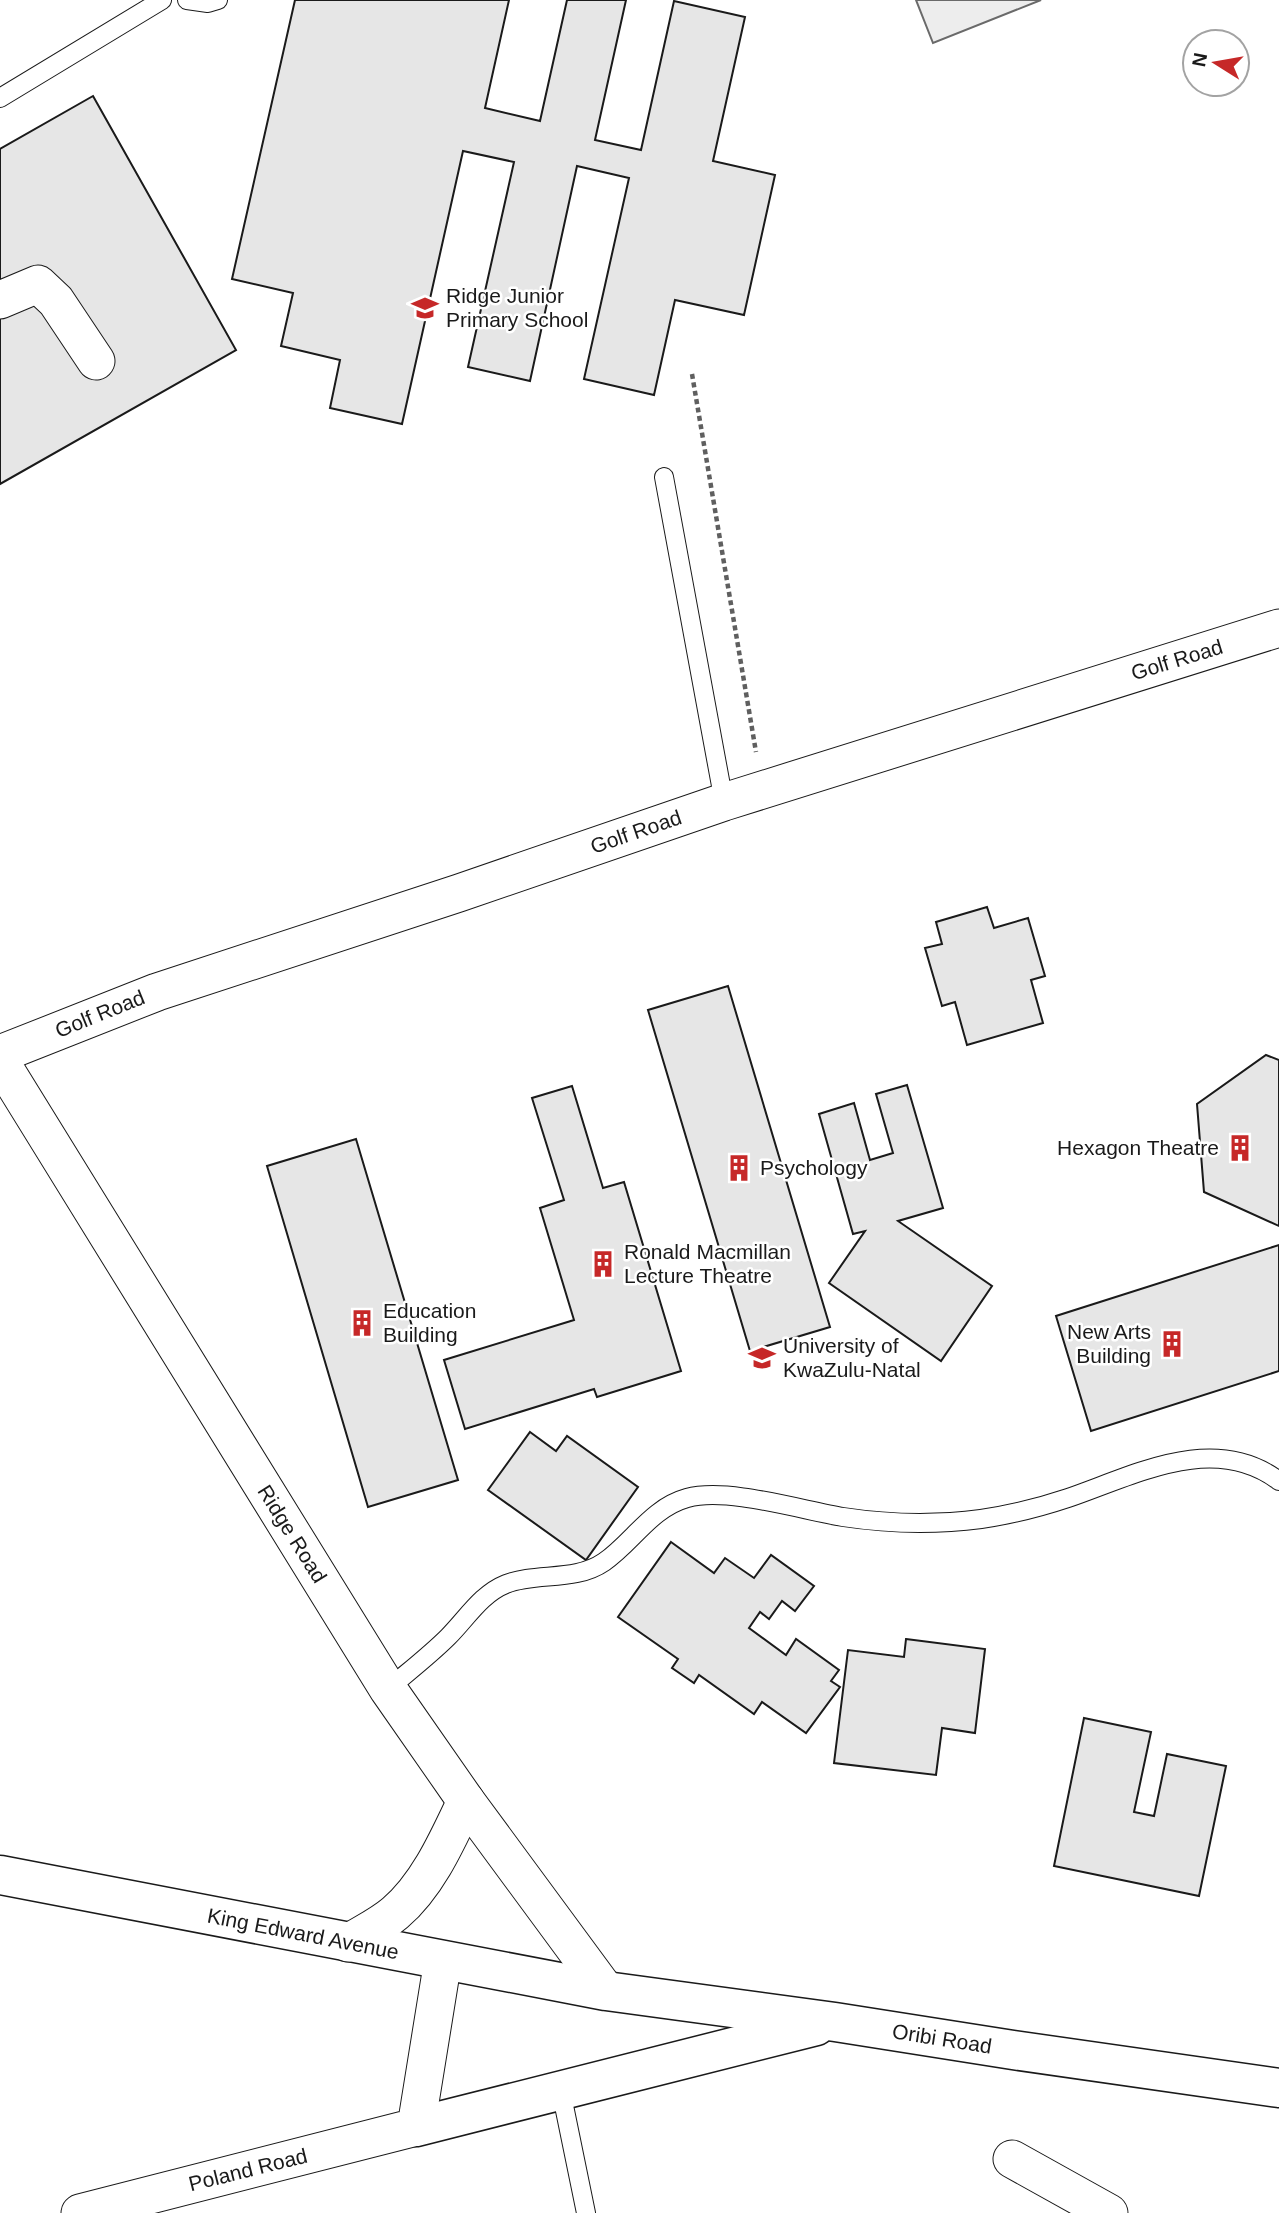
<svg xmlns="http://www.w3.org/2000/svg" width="1279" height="2213" viewBox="0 0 1279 2213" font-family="Helvetica,sans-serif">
<rect width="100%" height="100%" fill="#fff"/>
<polygon fill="#ededed" stroke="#6a6a6a" stroke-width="2" points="916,0 1041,0 933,43"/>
<g fill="#e6e6e6" stroke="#1a1a1a" stroke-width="2">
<polygon points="295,0 509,0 485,108 540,121 567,0 626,0 595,140 641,150 674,1 745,17 713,161 775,175 744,315 675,300 654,395 584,379 629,178 577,166 530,381 468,367 514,162 463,151 402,424 330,408 340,360 281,346 293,293 232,279"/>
<polygon points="93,96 236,350 0,484 0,149"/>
<polygon points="987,907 994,928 1028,918 1045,976 1031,980 1043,1023 967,1045 955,1002 942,1006 925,948 942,944 936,922"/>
<polygon points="728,986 830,1327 750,1351 648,1010"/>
<polygon points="1266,1055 1279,1060 1279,1226 1204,1192 1197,1104"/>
<polygon points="907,1085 943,1208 898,1221 992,1286 941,1361 829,1283 865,1231 853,1234 819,1114 854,1103 870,1160 893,1153 876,1094"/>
<polygon points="572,1086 603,1188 624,1182 681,1371 597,1397 594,1389 465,1429 444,1360 574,1320 540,1208 564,1200 532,1098"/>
<polygon points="356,1139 458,1480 368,1507 267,1166"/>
<polygon points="1279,1245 1279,1371 1091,1431 1056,1316"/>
<polygon points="530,1432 556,1451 567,1436 638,1487 586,1560 488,1490"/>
<polygon points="671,1542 714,1573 725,1558 754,1578 771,1555 814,1586 795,1611 782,1601 769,1619 760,1612 749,1628 786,1655 796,1639 839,1670 831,1681 840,1687 806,1733 762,1702 754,1714 699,1675 694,1683 672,1668 678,1659 618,1617"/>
<polygon points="906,1639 985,1649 975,1733 942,1728 936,1775 834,1763 848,1650 904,1657"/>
<polygon points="1084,1718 1151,1732 1134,1812 1154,1816 1167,1754 1226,1766 1199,1896 1054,1866"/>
</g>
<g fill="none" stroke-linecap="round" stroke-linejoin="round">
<defs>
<g id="service">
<polyline points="187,0 208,3 218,0"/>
<polyline points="0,98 162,0"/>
<polyline points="664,477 724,802"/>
<path d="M388,1689C408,1672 430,1655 448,1637C467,1618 481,1594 506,1584C537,1572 575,1582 604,1562C633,1542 651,1508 687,1498C727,1487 801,1510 843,1517C889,1524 935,1525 981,1519C1009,1515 1041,1507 1068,1498C1135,1475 1214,1432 1279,1481"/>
<polyline points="561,2091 586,2213"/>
</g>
<g id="minor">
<polyline points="0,300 38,284 56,301 96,361"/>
<polyline points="0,1054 157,992 459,893 724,802 1279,628"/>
<polyline points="0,1061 388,1689 466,1801 606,1991"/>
<path d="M348,1943C364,1933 381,1925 395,1913C428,1885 448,1839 466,1801"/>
<polyline points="1012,2159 1109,2213"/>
<polyline points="80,2213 416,2127 443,1960"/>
</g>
<g id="tertiary">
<polyline points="0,1875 606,1991 835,2022 1013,2050 1279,2088"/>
<polyline points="416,2127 816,2026"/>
</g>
</defs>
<use href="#service" stroke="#1a1a1a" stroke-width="20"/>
<use href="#minor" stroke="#1a1a1a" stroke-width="39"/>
<use href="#tertiary" stroke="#1a1a1a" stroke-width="41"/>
<polyline stroke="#5f5f5f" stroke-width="4.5" stroke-dasharray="5 3.5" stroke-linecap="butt" points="692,374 756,752"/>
<use href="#service" stroke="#fff" stroke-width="18"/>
<use href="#minor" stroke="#fff" stroke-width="37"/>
<use href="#tertiary" stroke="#fff" stroke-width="38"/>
</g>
<defs>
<symbol id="school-bare" viewBox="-9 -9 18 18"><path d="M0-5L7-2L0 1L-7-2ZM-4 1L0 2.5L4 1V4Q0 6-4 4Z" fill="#c62828" stroke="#fff" stroke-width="2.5" paint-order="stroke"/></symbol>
<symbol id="building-bare" viewBox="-9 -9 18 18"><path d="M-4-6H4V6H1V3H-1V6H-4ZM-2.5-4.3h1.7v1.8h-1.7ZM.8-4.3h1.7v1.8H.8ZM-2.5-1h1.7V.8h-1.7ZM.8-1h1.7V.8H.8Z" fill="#c62828" stroke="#fff" stroke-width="2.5" paint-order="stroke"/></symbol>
<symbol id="university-bare" viewBox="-9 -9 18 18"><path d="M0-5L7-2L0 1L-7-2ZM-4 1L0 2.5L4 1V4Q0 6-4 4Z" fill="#c62828" stroke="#fff" stroke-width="2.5" paint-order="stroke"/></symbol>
</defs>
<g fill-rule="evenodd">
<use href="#school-bare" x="406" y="289" width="38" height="38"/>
<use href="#building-bare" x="1221" y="1129" width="38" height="38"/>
<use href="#building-bare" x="720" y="1149" width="38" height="38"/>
<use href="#building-bare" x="584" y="1245" width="38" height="38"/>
<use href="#building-bare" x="343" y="1304" width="38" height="38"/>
<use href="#building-bare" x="1153" y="1325" width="38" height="38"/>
<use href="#university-bare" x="743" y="1339" width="38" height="38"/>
</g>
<g text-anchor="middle" stroke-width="5" stroke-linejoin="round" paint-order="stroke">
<g font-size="21" fill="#1a1a1a" stroke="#fff" text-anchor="start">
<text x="446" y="303">Ridge Junior<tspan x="446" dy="24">Primary School</tspan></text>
<text x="1219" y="1155" text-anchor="end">Hexagon Theatre</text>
<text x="760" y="1175">Psychology</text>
<text x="624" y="1259">Ronald Macmillan<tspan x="624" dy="24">Lecture Theatre</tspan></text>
<text x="383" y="1318">Education<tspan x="383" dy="24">Building</tspan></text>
<text x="1151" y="1339" text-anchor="end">New Arts<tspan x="1151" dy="24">Building</tspan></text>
<text x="783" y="1353">University of<tspan x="783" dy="24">KwaZulu-Natal</tspan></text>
</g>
<g font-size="21" fill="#1a1a1a" stroke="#fff">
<text transform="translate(1177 660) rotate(-17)" y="7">Golf Road</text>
<text transform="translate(636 832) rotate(-19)" y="7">Golf Road</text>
<text transform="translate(100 1014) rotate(-22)" y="7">Golf Road</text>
<text transform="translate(292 1534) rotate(58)" y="7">Ridge Road</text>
<text transform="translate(303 1934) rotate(11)" y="7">King Edward Avenue</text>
<text transform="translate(942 2039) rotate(9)" y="7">Oribi Road</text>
<text transform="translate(248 2170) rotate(-14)" y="7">Poland Road</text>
</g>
</g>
<g transform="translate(1216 63) rotate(281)"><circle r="33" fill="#ffffff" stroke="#a3a3a3" stroke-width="2"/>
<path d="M0-5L12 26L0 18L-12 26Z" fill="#c62828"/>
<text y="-10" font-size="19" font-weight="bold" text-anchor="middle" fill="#1a1a1a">N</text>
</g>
</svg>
